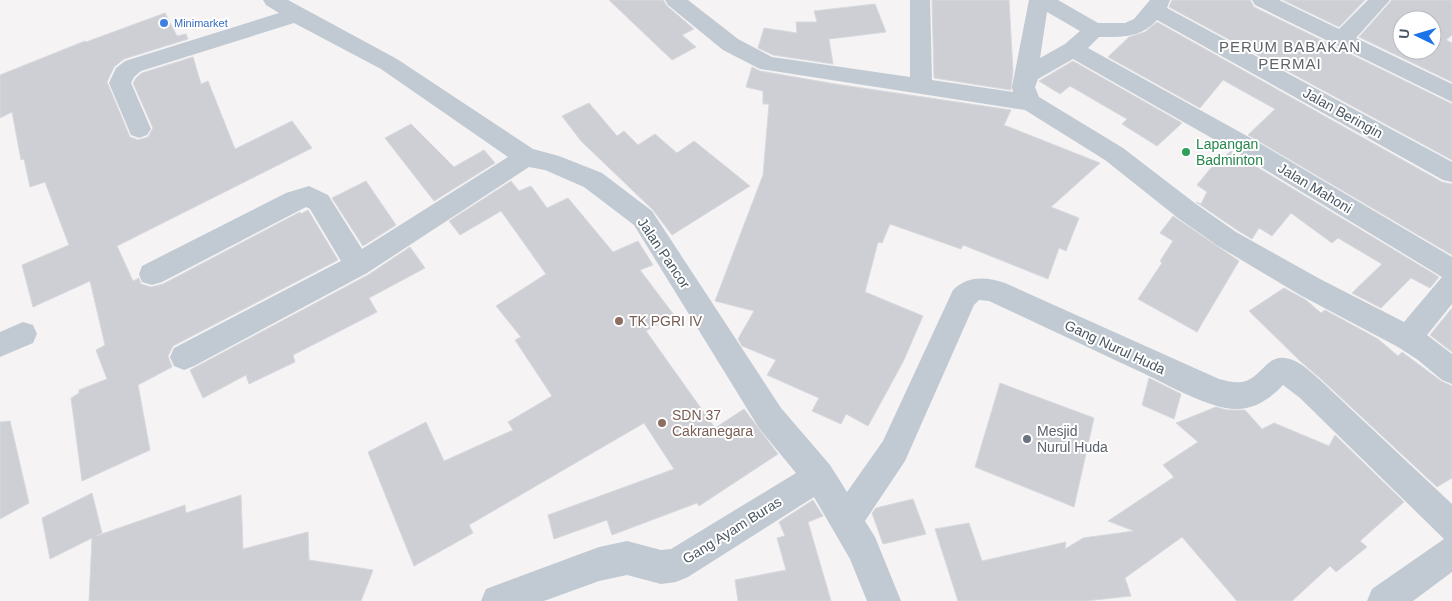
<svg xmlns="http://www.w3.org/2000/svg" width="1452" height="601" viewBox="0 0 1452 601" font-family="Arial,sans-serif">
<rect width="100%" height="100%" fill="#f5f3f3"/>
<g fill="#cdcfd5" stroke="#d7d9de" fill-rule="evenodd">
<polygon points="609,0 663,0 667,6 694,29 682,35 696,47 672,60"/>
<polygon points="932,0 1009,0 1013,71 1011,90 934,78"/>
<polygon points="1172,0 1250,0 1254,7 1452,104 1452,160 1169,7"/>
<polygon points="1283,0 1365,0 1339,27"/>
<path d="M1392,0H1452V35L1446,40L1452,43V82L1359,37ZM1402,20H1432V50H1402Z"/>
<polygon points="875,4 886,32 829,39 833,64 773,55 758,48 764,28 797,33 796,22 817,22 814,11"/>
<polygon points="165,13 177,36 186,34 188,39 124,59 114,67 107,82 130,137 138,140 148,137 153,128 133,83 136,78 142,73 193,57 201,84 208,81 235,149 292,121 312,148 117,246 133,281 139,278 141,284 151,287 163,284 300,212 301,214 308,210 338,260 173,346 168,356 172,367 138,385 150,450 82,481 71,398 79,393 79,390 107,379 96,350 105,345 90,281 33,307 22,265 69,245 45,182 30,187 24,159 21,160 12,112 0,118 0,75 85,41 86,42"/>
<polygon points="1157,22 1442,182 1452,184 1452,255 1248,135 1275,109 1223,80 1200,108 1108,57 1129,37 1145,32"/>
<polygon points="1073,61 1182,123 1157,146 1122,124 1127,119 1070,86 1060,94 1039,81"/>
<polygon points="752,67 760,71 835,84 1011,110 1004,125 1100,163 1051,207 1079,218 1066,251 1059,248 1048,279 963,245 961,249 890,224 882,243 878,242 865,292 923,316 903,362 868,426 846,414 841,424 812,411 819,398 767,375 776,360 742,346 738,339 754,311 715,301 763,175 769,104 763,104 763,91 746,87"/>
<polygon points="589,103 617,136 624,131 638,145 655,134 677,153 694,141 750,186 672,235 653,210 581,141 562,116"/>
<polygon points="411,124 454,167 484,150 495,163 434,201 385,138"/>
<polygon points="1231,151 1237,155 1439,277 1430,288 1411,278 1381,308 1352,293 1382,264 1338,238 1332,243 1291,213 1272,236 1259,228 1252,239 1237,230 1196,202 1201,204 1207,192 1197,185 1210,169"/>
<polygon points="366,181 396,225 363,246 332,198"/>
<polygon points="511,181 519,191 531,186 547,208 568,198 613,252 638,241 653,265 640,270 674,315 646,331 715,428 744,409 778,454 699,506 697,503 612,535 607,520 554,539 548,515 674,469 644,423 469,525 473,533 414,566 368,452 426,422 444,461 513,430 508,422 552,396 515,340 521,337 496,306 546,274 501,211 460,235 449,221"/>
<polygon points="1173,216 1239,261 1197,332 1138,299 1162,263 1160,261 1173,241 1160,233"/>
<polygon points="410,247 425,268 369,298 377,312 293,355 295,362 249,384 246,375 203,398 190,370 368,275"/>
<polygon points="1284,288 1306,300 1321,313 1325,310 1378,339 1398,356 1402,352 1441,381 1452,386 1452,478 1437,487 1321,379 1300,361 1249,311"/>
<polygon points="1452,308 1452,352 1430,335"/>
<polygon points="1149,378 1181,394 1174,419 1142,405"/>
<polygon points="1000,383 1094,418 1074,507 975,467"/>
<polygon points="1216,407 1227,410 1245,410 1262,429 1274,423 1329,446 1335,435 1404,502 1360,541 1367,547 1336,572 1330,566 1292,601 1237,601 1182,537 1125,578 1131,596 1085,601 958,601 935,529 969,523 982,561 1066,542 1065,549 1083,538 1134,531 1108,521 1174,477 1163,465 1198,442 1176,423"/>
<polygon points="10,421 29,503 0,519 0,422"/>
<polygon points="92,493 102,533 96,536 185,505 186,513 241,495 243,549 308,532 309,560 373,570 361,601 89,601 92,538 50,559 42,518"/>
<polygon points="913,499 926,534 883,544 872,513 876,508"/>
<polygon points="813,500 823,516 808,522 831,601 738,601 735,580 786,570 777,538 785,536 779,522"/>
</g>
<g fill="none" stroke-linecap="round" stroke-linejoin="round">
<g fill="#c1cad2" fill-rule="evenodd">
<path d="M263,0H288L397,59L533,149L559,156L602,173L652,211L781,408L830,465L847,492L883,441L953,290C968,275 987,277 1005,283L1219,379C1227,381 1237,384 1246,381C1266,373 1268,349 1295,361C1304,365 1313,374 1320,380L1452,504V572L1413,601H1367L1372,589L1444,539L1300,398L1283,385C1271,398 1255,409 1237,409C1212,410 1168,385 1145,374C1093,350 1041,325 989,301L979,300L974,305L905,461L865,521L875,537L901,601H867L850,559L814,497L688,577L676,582L661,584L627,575L599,581L544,601H481L486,589L599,547L627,541L661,550L671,549L796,473L759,428L634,225L584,187L545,170L529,167L367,273L194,366L184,370L174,366L170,357L174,348L341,261L310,209L306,207L162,282L152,285L142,282L139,274L142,266L286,193L309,186L328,195L362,249L508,157L381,69L294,23L141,71L134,77L131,83L151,129L147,135L139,138L131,135L109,83L116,68L125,61L279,13L266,5Z"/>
<path d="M665,0H688L738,39L772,57L910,77V0H930L932,80L1013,92L1012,87L1029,0H1058L1098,23H1125L1134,19L1150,0H1170L1167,8L1452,162V182L1443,180L1157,20C1141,38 1122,37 1099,37L1088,48L1256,141L1452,257V304L1427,335L1452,354V384L1442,380L1418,360L1398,347L1300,295L1218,246L1178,218L1105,160L1025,110L760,69L723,50L668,5ZM1047,12L1080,31L1065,44L1040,58ZM1073,59L1238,153L1442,277L1404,322L1320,279L1236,232L1196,204L1123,148L1039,97L1035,87L1038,79Z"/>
<polygon points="1252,0 1279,0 1339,29 1368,0 1390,0 1356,38 1452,84 1452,102 1255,5"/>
<polygon points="23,322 33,325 37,334 33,343 0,357 0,332"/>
</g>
</g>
<circle fill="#3f7fe0" stroke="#fff" stroke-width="2" cx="164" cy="23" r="5"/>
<circle fill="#2e9e5b" stroke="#fff" stroke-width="2" cx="1186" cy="152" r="5"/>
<g fill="#8d6e63" stroke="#fff" stroke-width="2">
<circle cx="619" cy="321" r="5"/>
<circle cx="662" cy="423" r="5"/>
</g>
<circle fill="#6b7280" stroke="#fff" stroke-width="2" cx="1027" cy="439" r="5"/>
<g text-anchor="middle" stroke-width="4" stroke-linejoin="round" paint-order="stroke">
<g font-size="11" fill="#366cbe" stroke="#fff" text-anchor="start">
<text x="174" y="27">Minimarket</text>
</g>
<g font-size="14" fill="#4a5661" stroke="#fff">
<text transform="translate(1343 113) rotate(29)" y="5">Jalan Beringin</text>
<text transform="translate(1315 188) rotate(31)" y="5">Jalan Mahoni</text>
<text transform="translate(664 253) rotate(56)" y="5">Jalan Pancor</text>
<text transform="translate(1115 347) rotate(25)" y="5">Gang Nurul Huda</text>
<text transform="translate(732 530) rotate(-32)" y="5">Gang Ayam Buras</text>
</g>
<g font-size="14" fill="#27864d" stroke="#fff" text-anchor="start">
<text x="1196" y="149">Lapangan<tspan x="1196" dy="16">Badminton</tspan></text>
</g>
<g font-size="14" fill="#785e54" stroke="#fff" text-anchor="start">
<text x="629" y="326">TK PGRI IV</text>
<text x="672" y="420">SDN 37<tspan x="672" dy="16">Cakranegara</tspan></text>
</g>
<g font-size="14" fill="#5b616d" stroke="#fff" text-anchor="start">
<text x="1037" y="436">Mesjid<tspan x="1037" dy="16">Nurul Huda</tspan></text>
</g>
<g font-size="15" letter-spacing="1" fill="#5f6368" stroke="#fff">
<text x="1290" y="52">PERUM BABAKAN<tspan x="1290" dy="17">PERMAI</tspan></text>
</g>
</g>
<g transform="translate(1417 35) rotate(275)"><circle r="24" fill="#ffffff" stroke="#b7bbc0"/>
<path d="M0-4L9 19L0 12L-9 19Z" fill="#1a73e8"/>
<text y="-8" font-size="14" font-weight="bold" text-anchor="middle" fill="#4a5661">U</text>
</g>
</svg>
